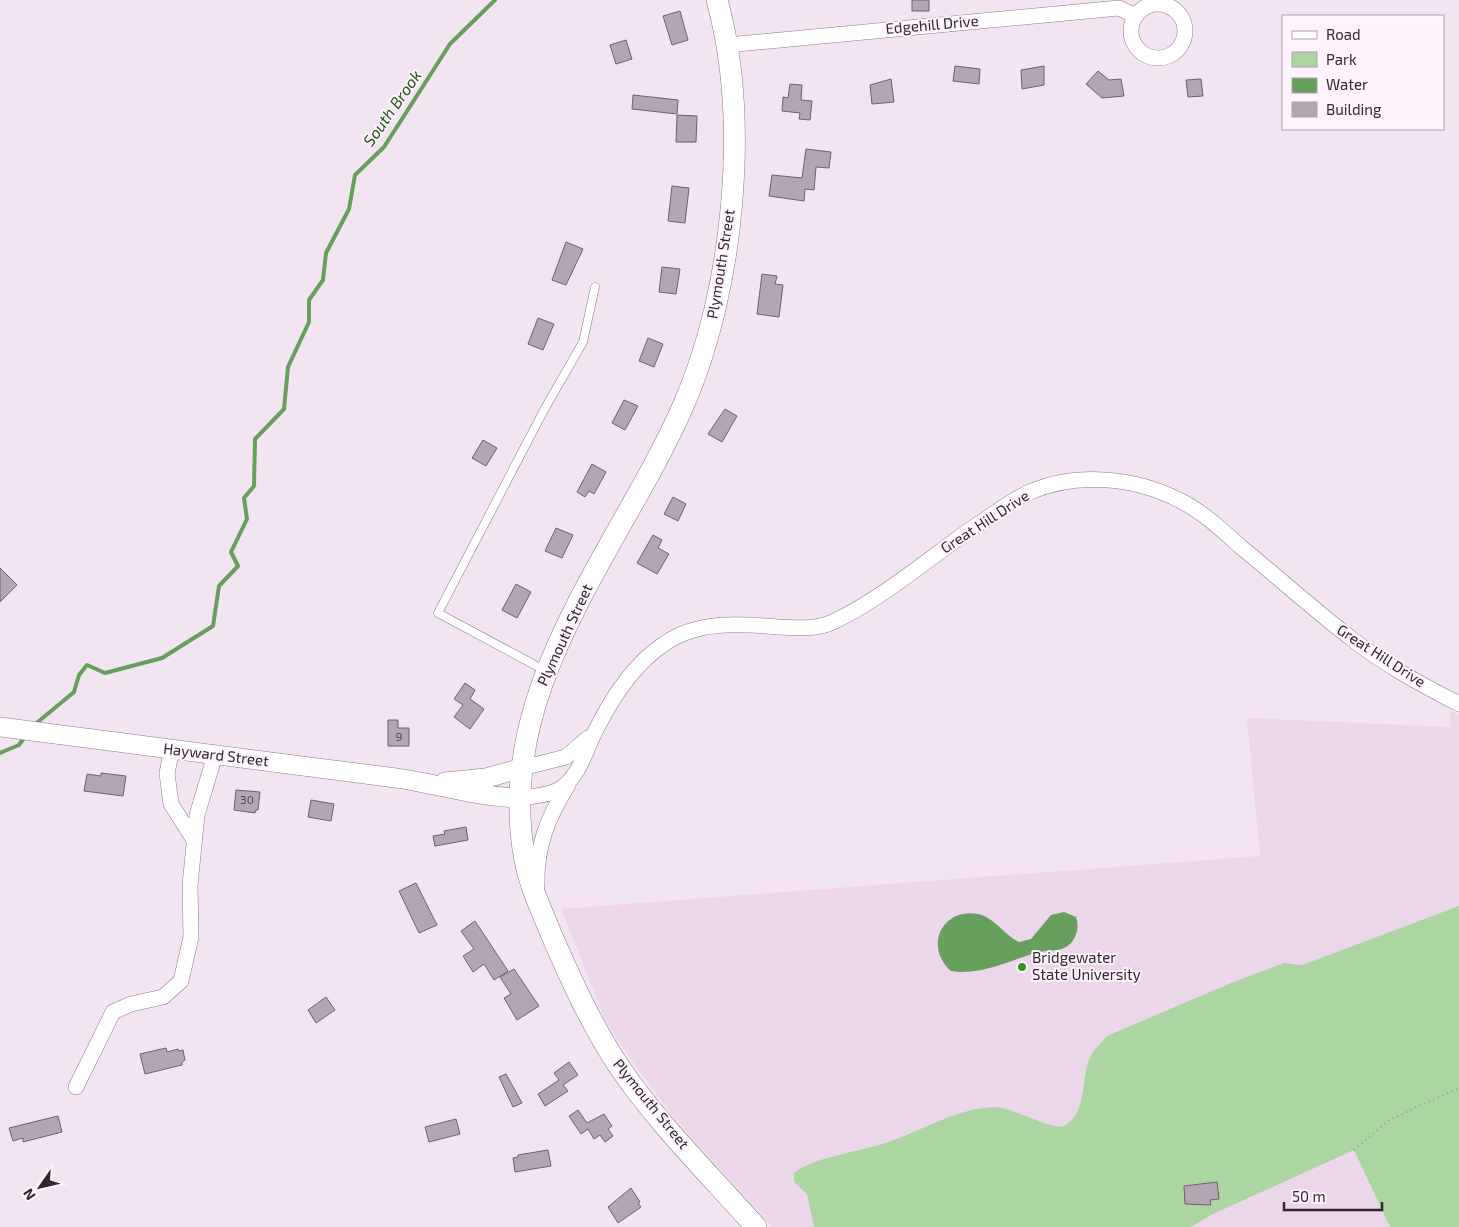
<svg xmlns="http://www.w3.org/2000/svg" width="1459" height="1227" viewBox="0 0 1459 1227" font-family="'Exo 2',sans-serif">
<rect width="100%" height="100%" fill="#f3e4f1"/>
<polygon fill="#ecd7ea" points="1450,711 1459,715 1459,1227 772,1227 677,1121 637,1068 607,1024 561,909 1260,856 1247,718 1450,727"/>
<path fill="#abd6a2" d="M1459,906V1227H1390L1354,1150L1211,1215L1191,1227H814L807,1194L794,1182V1173C815,1156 865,1151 891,1141C925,1129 958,1108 995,1107C1012,1107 1053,1131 1064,1126C1087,1114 1081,1080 1089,1060C1093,1050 1100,1044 1107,1036L1231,983L1284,963L1302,965Z"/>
<path fill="#679f5c" d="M1064,912L1076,917C1080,928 1076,941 1066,947C1058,952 1044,950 1036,953C1008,961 980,976 951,971C923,946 943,907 978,914C994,917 1004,935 1019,942L1031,939L1051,915Z"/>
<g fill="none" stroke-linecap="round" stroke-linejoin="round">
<g stroke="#679f5c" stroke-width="4">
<polyline points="33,726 74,692 79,675 87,665 105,673 162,658 213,626 219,586 238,566 231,552 247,519 244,498 254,486 255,439 284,409 288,367 309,322 309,300 323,280 326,253 349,209 355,175 384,147 450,44 495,0"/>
<polyline points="0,753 19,745 26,735"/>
</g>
</g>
<g fill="#b3a6b2" stroke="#6d616c">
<rect x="912" y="0" width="17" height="11"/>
<polygon points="680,11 688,40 672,45 663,16"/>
<polygon points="626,40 632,59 616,64 610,45"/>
<polygon points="955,66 980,69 979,84 953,81"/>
<polygon points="1044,66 1044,85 1022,89 1021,70"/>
<polygon points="1098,71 1109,80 1121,79 1124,96 1102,98 1086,84"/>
<polygon points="891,79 894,102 872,104 870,85"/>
<polygon points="1201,79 1203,96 1188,97 1186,80"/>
<polygon points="790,84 802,85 801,100 812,101 810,120 799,119 800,113 782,111 783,97 788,98"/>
<polygon points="633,95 678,100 677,114 632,109"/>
<polygon points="677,115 697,116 696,142 676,142"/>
<polygon points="806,149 831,152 829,168 816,167 814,190 805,189 804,201 769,196 772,175 802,178"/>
<polygon points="672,186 689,188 685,223 668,221"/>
<polygon points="566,242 583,249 566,285 552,280"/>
<polygon points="662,267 680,269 676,294 659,292"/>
<polygon points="762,274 777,276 775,284 783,285 779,317 757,314"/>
<polygon points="538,318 554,324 543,350 528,344"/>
<polygon points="648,338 663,344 654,367 639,361"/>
<polygon points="624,400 638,406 625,430 612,423"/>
<polygon points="725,409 737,416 722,442 708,434"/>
<polygon points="483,440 497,448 486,466 472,458"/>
<polygon points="592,464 606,472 594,494 589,491 585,497 577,492"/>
<polygon points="673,497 686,504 678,521 664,514"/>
<polygon points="556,528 573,535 562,558 545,551"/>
<polygon points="653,535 662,540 658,548 669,554 657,574 637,563"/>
<polygon points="0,568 17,585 0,602"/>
<polygon points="516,584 531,592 517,618 502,610"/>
<polygon points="465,683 475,690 470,699 484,709 470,729 454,717 463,705 454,699"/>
<polygon points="388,720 398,720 398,728 409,728 409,746 388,746"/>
<polygon points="101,773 126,776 123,796 84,791 87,774 101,776"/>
<polygon points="236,790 260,792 258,810 256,810 255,813 234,810"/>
<polygon points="311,800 334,804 331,821 308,817"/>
<polygon points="466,827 468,840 435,846 433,836 445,834 444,831"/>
<polygon points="416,883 437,925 419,933 399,891"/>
<polygon points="475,921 508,971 494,980 484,964 473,972 463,956 474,949 461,931"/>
<polygon points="514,969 539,1006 517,1020 504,998 511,994 500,977"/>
<polygon points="326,997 335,1010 316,1023 308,1010"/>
<polygon points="166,1048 167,1052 178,1049 179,1051 183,1050 185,1060 182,1062 182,1065 145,1074 140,1054"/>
<polygon points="569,1062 578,1075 563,1085 568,1091 545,1106 538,1094 559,1080 554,1073"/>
<polygon points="506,1074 522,1103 513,1107 499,1077"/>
<polygon points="578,1110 587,1123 604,1114 612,1126 608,1129 613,1136 605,1142 600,1135 594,1139 588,1129 581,1134 569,1116"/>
<polygon points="58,1116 62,1132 23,1142 23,1138 13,1141 9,1128"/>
<polygon points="456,1119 460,1134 429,1142 425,1127"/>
<polygon points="548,1150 551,1166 515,1172 513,1158 518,1157 518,1155"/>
<polygon points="1217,1182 1219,1199 1210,1200 1211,1205 1185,1204 1184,1186"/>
<polygon points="631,1188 640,1202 638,1203 641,1207 618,1223 608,1207"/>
</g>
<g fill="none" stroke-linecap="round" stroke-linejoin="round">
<defs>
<polyline id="service" points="546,671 438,613 544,410 583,342 595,287"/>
<g id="minor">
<circle cx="1158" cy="31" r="27"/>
<polyline points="727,45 1119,8 1136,16"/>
<polyline points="172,749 167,773 171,804 194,840"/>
<polyline points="522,768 566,757 588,738"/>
<path d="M519,798C532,796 547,796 558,790C580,778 586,748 597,728C613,696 634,664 664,644C698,620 740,624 779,627C799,628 817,630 835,621C886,596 930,557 977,525C994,514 1011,500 1030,492C1076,472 1134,477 1179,500C1202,511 1223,531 1242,548C1279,578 1314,610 1352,639C1385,665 1422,685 1459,704"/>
<path d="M537,885C536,846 548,817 568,785"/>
<polyline points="76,1087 113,1012 131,1004 163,997 181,981 191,937 190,885 197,815 215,755"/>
</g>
<g id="tertiary">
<path d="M0,727L396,778C438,784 477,797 519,798"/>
<polyline points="445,782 486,778 522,768"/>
</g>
<path id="secondary" d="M717,0C750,120 734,289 684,404C620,550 492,689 525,860C530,887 542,911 552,936C572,982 592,1026 620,1068C659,1125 710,1175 756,1227"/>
</defs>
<use href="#service" stroke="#887b87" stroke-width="9"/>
<use href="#minor" stroke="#887b87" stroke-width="16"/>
<use href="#tertiary" stroke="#887b87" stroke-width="20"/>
<use href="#secondary" stroke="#887b87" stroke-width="22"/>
<polyline stroke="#a69ba5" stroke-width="2.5" stroke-dasharray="1 4" stroke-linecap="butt" points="1354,1150 1389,1120 1459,1088"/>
<use href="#service" stroke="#fff" stroke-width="8"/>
<use href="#minor" stroke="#fff" stroke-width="15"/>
<use href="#tertiary" stroke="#fff" stroke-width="19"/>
<use href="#secondary" stroke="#fff" stroke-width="21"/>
</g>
<circle fill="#34971c" stroke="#fff3fd" stroke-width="2" cx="1022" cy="967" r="5"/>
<g text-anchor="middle" stroke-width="4" stroke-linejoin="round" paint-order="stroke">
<g font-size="12" fill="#4f484f">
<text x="399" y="741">9</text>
<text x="247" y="804">30</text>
</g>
<g font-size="15" fill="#2e292e" stroke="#fff3fd">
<text transform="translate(932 25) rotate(-5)" y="5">Edgehill Drive</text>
<text transform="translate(721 264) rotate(-81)" y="5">Plymouth Street</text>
<text transform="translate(985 522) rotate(-33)" y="5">Great Hill Drive</text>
<text transform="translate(565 635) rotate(-65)" y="5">Plymouth Street</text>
<text transform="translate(1381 656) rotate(33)" y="5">Great Hill Drive</text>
<text transform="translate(216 755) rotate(7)" y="5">Hayward Street</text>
<text transform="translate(651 1104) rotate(51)" y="5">Plymouth Street</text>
</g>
<g font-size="15" fill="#2e292e" stroke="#fff3fd" text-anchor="start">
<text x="1032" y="963">Bridgewater<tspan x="1032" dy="17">State University</tspan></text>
</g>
<g font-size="16" font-style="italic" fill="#205814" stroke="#fff3fd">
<text transform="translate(392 108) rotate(-55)" y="6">South Brook</text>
</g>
</g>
<rect x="1282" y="15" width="162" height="115" fill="#fff3fd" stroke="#aba2aa"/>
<rect x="1292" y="31" width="25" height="8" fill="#ffffff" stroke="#aba2aa"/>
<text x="1326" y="40" font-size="15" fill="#2e292e">Road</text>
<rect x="1292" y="52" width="25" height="15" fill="#abd6a2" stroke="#aba2aa"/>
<text x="1326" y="65" font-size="15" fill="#2e292e">Park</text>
<rect x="1292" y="78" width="25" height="15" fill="#679f5c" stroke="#aba2aa"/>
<text x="1326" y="90" font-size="15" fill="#2e292e">Water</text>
<rect x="1292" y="102" width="25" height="15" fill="#b3a6b2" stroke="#aba2aa"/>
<text x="1326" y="115" font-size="15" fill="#2e292e">Building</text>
<g transform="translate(40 1187) rotate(236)" stroke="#fff3fd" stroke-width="4" paint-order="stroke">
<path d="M0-4L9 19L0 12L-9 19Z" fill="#2e292e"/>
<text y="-8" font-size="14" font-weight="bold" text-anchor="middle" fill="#2e292e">N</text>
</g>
<path d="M1284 1202v8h98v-8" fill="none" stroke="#2e292e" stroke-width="2.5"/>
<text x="1292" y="1202" font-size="15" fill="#2e292e" stroke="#fff3fd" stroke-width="4" paint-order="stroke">50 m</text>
</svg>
